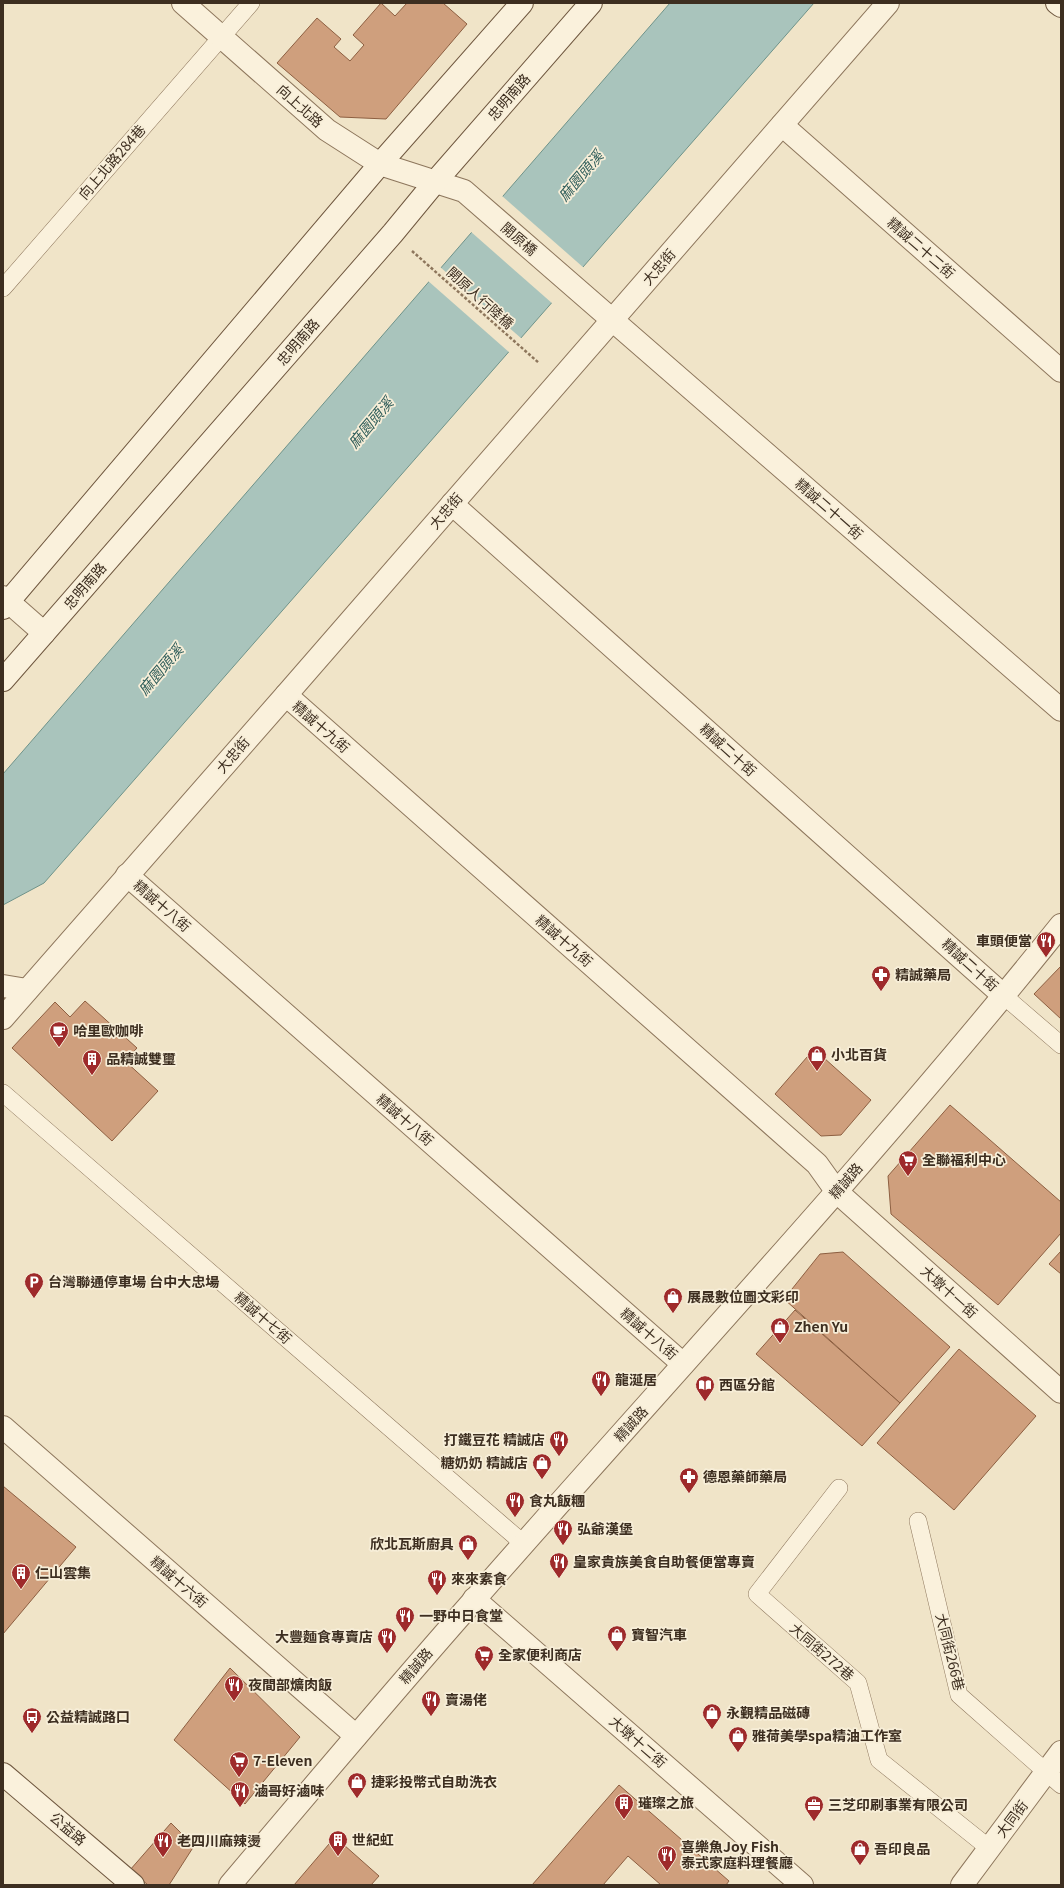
<svg xmlns="http://www.w3.org/2000/svg" width="1064" height="1888" viewBox="0 0 1064 1888" font-family="Georgia,'Noto Sans TC',serif">
<rect width="100%" height="100%" fill="#f0e4c8"/>
<polygon fill="#a9c4bc" stroke="#6f938a" points="670,3 814,3 44,883 3,905 3,774"/>
<g fill="#f0e4c8">
<polygon points="501,195 584,268 553,304 470,231"/>
<polygon points="439,266 522,339 510,353 427,280"/>
</g>
<g fill="#cf9f7d" stroke="#8d5f41">
<polygon points="381,3 395,16 407,3 443,3 467,24 386,119 340,117 277,63 317,18 341,39 334,47 350,61 364,45 353,35"/>
<polygon points="1061,966 1061,1019 1034,994"/>
<polygon points="85,1001 137,1048 125,1061 158,1091 112,1141 12,1048 55,1002 70,1017"/>
<polygon points="814,1049 871,1100 841,1135 821,1136 775,1094"/>
<polygon points="950,1105 1061,1202 1061,1233 998,1305 891,1214 888,1176"/>
<polygon points="1061,1251 1061,1274 1049,1264"/>
<polygon points="843,1252 950,1347 900,1403 784,1299 820,1254"/>
<polygon points="795,1310 900,1403 862,1446 756,1354"/>
<polygon points="959,1349 1036,1416 954,1510 877,1443"/>
<polygon points="3,1486 76,1547 3,1634"/>
<polygon points="230,1668 300,1737 245,1804 174,1740"/>
<polygon points="619,1785 729,1881 726,1885 661,1885 628,1856 603,1885 532,1885"/>
<polygon points="171,1823 194,1846 169,1885 148,1885 130,1870"/>
<polygon points="335,1837 379,1876 371,1885 294,1885"/>
</g>
<g fill="none" stroke-linecap="round" stroke-linejoin="round">
<defs>
<g id="lane">
<polyline points="3,288 251,3"/>
<polyline points="1004,996 1061,1045"/>
<polyline points="3,1093 524,1544"/>
<polyline points="839,1488 757,1594 858,1683 879,1760 989,1848"/>
<polyline points="918,1521 959,1695 1061,1785"/>
</g>
<g id="street">
<polyline points="183,3 327,130 380,164 464,191 1061,710"/>
<polyline points="782,125 1061,371"/>
<polyline points="452,504 1004,996"/>
<polyline points="3,597 44,633"/>
<polyline points="286,695 817,1164 837,1192 1061,1392"/>
<polyline points="127,875 683,1364"/>
<polyline points="3,986 27,990"/>
<polyline points="3,1018 286,695 888,3"/>
<polyline points="3,1427 356,1736"/>
<polyline points="474,1599 802,1885"/>
<path d="M230,1885C311,1789 392,1693 475,1599C671,1375 875,1157 1061,925"/>
<polyline points="962,1885 1061,1752"/>
</g>
<g id="secondary">
<polyline points="1057,3 1061,6"/>
<polyline points="3,608 380,164 522,3"/>
<polyline points="3,680 393,233 435,182 591,3"/>
<polyline points="3,1774 133,1885"/>
</g>
</defs>
<use href="#lane" stroke="#8d765c" stroke-width="18"/>
<use href="#street" stroke="#8d765c" stroke-width="24"/>
<use href="#secondary" stroke="#6f573f" stroke-width="24"/>
<polyline stroke="#8d765c" stroke-width="2.5" stroke-dasharray="3 2" stroke-linecap="butt" points="412,251 539,363"/>
<use href="#lane" stroke="#faf1dc" stroke-width="17"/>
<use href="#street" stroke="#faf1dc" stroke-width="22"/>
<use href="#secondary" stroke="#faf1dc" stroke-width="22"/>
</g>
<defs>
<symbol id="restaurant-pin" viewBox="-11 -11 22 30"><path d="M0 17L-7.5 6A9.5 9.5 0 1 1 7.5 6Z" fill="#9e2a2b" stroke="#f7eed8"/><path d="M-5-6h1v4h1v-4h1v4h1v-4h1v5L-1.5 .5V6h-2V.5L-5-1ZM5-6V6H3V1.5H1.5Q1.5-4 5-6Z" fill="#fff"/></symbol>
<symbol id="pharmacy-pin" viewBox="-11 -11 22 30"><path d="M0 17L-7.5 6A9.5 9.5 0 1 1 7.5 6Z" fill="#9e2a2b" stroke="#f7eed8"/><path d="M-2-6h4v4h4v4h-4v4h-4v-4h-4v-4h4Z" fill="#fff"/></symbol>
<symbol id="cafe-pin" viewBox="-11 -11 22 30"><path d="M0 17L-7.5 6A9.5 9.5 0 1 1 7.5 6Z" fill="#9e2a2b" stroke="#f7eed8"/><path d="M-5.5-4.5H6V0H3Q3 3.5 0 3.5H-2.5Q-5.5 3.5-5.5 0ZM3-3.2v2h1.7v-2ZM-6 4.5H4V6H-6Z" fill="#fff"/></symbol>
<symbol id="shop-pin" viewBox="-11 -11 22 30"><path d="M0 17L-7.5 6A9.5 9.5 0 1 1 7.5 6Z" fill="#9e2a2b" stroke="#f7eed8"/><path d="M-5-2.5h2.3a2.7 3.5 0 0 1 5.4 0H5L5.5 6h-11ZM-1.5-2.5h3a1.5 2.3 0 0 0-3 0Z" fill="#fff"/></symbol>
<symbol id="building-pin" viewBox="-11 -11 22 30"><path d="M0 17L-7.5 6A9.5 9.5 0 1 1 7.5 6Z" fill="#9e2a2b" stroke="#f7eed8"/><path d="M-4-6H4V6H1V3H-1V6H-4ZM-2.5-4.3h1.7v1.8h-1.7ZM.8-4.3h1.7v1.8H.8ZM-2.5-1h1.7V.8h-1.7ZM.8-1h1.7V.8H.8Z" fill="#fff"/></symbol>
<symbol id="supermarket-pin" viewBox="-11 -11 22 30"><path d="M0 17L-7.5 6A9.5 9.5 0 1 1 7.5 6Z" fill="#9e2a2b" stroke="#f7eed8"/><path d="M-6-5.5h2.5l.6 2H6L4.5 2H-2.5L-4.4-4H-6ZM-1.5 3.2a1.3 1.3 0 1 0 .1 0ZM3 3.2a1.3 1.3 0 1 0 .1 0Z" fill="#fff"/></symbol>
<symbol id="parking-pin" viewBox="-11 -11 22 30"><path d="M0 17L-7.5 6A9.5 9.5 0 1 1 7.5 6Z" fill="#9e2a2b" stroke="#f7eed8"/><path d="M-3.5-5.5H1a3.5 3.5 0 0 1 0 7H-1V5.5H-3.5ZM-1-3.4V-.6H.8a1.4 1.4 0 0 0 0-2.8Z" fill="#fff"/></symbol>
<symbol id="library-pin" viewBox="-11 -11 22 30"><path d="M0 17L-7.5 6A9.5 9.5 0 1 1 7.5 6Z" fill="#9e2a2b" stroke="#f7eed8"/><path d="M-6-4Q-3-5.5-.7-3.5V5Q-3 3-6 4ZM6-4Q3-5.5 .7-3.5V5Q3 3 6 4Z" fill="#fff"/></symbol>
<symbol id="bus-pin" viewBox="-11 -11 22 30"><path d="M0 17L-7.5 6A9.5 9.5 0 1 1 7.5 6Z" fill="#9e2a2b" stroke="#f7eed8"/><path d="M-5-6H5V4H4V6H2V4H-2V6H-4V4H-5ZM-3.5-4V0h7V-4ZM-3.5 1.2v1.5H-2V1.2ZM2 1.2v1.5H3.5V1.2Z" fill="#fff"/></symbol>
<symbol id="office-pin" viewBox="-11 -11 22 30"><path d="M0 17L-7.5 6A9.5 9.5 0 1 1 7.5 6Z" fill="#9e2a2b" stroke="#f7eed8"/><path d="M-6-3h4V-5.5h4V-3h4V5H-6ZM-1-4.5V-3h2v-1.5ZM-6 0V1H6V0Z" fill="#fff"/></symbol>
</defs>
<g fill-rule="evenodd">
<use href="#restaurant-pin" x="1035" y="930" width="22" height="30"/>
<use href="#pharmacy-pin" x="870" y="964" width="22" height="30"/>
<use href="#cafe-pin" x="48" y="1020" width="22" height="30"/>
<use href="#shop-pin" x="806" y="1044" width="22" height="30"/>
<use href="#building-pin" x="81" y="1048" width="22" height="30"/>
<use href="#supermarket-pin" x="897" y="1149" width="22" height="30"/>
<use href="#parking-pin" x="23" y="1271" width="22" height="30"/>
<use href="#shop-pin" x="662" y="1286" width="22" height="30"/>
<use href="#shop-pin" x="769" y="1316" width="22" height="30"/>
<use href="#restaurant-pin" x="590" y="1369" width="22" height="30"/>
<use href="#library-pin" x="694" y="1374" width="22" height="30"/>
<use href="#restaurant-pin" x="548" y="1429" width="22" height="30"/>
<use href="#shop-pin" x="531" y="1452" width="22" height="30"/>
<use href="#pharmacy-pin" x="678" y="1466" width="22" height="30"/>
<use href="#restaurant-pin" x="504" y="1490" width="22" height="30"/>
<use href="#restaurant-pin" x="552" y="1518" width="22" height="30"/>
<use href="#shop-pin" x="457" y="1533" width="22" height="30"/>
<use href="#restaurant-pin" x="548" y="1551" width="22" height="30"/>
<use href="#building-pin" x="10" y="1562" width="22" height="30"/>
<use href="#restaurant-pin" x="426" y="1568" width="22" height="30"/>
<use href="#restaurant-pin" x="394" y="1605" width="22" height="30"/>
<use href="#shop-pin" x="606" y="1624" width="22" height="30"/>
<use href="#restaurant-pin" x="376" y="1626" width="22" height="30"/>
<use href="#supermarket-pin" x="473" y="1644" width="22" height="30"/>
<use href="#restaurant-pin" x="223" y="1674" width="22" height="30"/>
<use href="#restaurant-pin" x="420" y="1689" width="22" height="30"/>
<use href="#shop-pin" x="701" y="1702" width="22" height="30"/>
<use href="#bus-pin" x="21" y="1706" width="22" height="30"/>
<use href="#shop-pin" x="727" y="1725" width="22" height="30"/>
<use href="#supermarket-pin" x="228" y="1750" width="22" height="30"/>
<use href="#shop-pin" x="346" y="1771" width="22" height="30"/>
<use href="#restaurant-pin" x="229" y="1780" width="22" height="30"/>
<use href="#building-pin" x="613" y="1792" width="22" height="30"/>
<use href="#office-pin" x="803" y="1794" width="22" height="30"/>
<use href="#building-pin" x="327" y="1829" width="22" height="30"/>
<use href="#restaurant-pin" x="152" y="1830" width="22" height="30"/>
<use href="#shop-pin" x="849" y="1838" width="22" height="30"/>
<use href="#restaurant-pin" x="656" y="1844" width="22" height="30"/>
</g>
<g text-anchor="middle" stroke-width="3.5" stroke-linejoin="round" paint-order="stroke">
<g font-size="14" fill="#3d2e20" stroke="#f7eed8">
<text transform="translate(509 97) rotate(-49)" y="5">忠明南路</text>
<text transform="translate(300 106) rotate(42)" y="5">向上北路</text>
<text transform="translate(112 162) rotate(-49)" y="5">向上北路284巷</text>
<text transform="translate(519 239) rotate(41)" y="5">開原橋</text>
<text transform="translate(921 248) rotate(41)" y="5">精誠二十二街</text>
<text transform="translate(659 267) rotate(-49)" y="5">大忠街</text>
<text transform="translate(480 298) rotate(42)" y="5">開原人行陸橋</text>
<text transform="translate(298 342) rotate(-49)" y="5">忠明南路</text>
<text transform="translate(829 509) rotate(41)" y="5">精誠二十一街</text>
<text transform="translate(446 511) rotate(-49)" y="5">大忠街</text>
<text transform="translate(85 586) rotate(-49)" y="5">忠明南路</text>
<text transform="translate(321 727) rotate(41)" y="5">精誠十九街</text>
<text transform="translate(728 750) rotate(42)" y="5">精誠二十街</text>
<text transform="translate(233 755) rotate(-49)" y="5">大忠街</text>
<text transform="translate(162 906) rotate(41)" y="5">精誠十八街</text>
<text transform="translate(564 941) rotate(41)" y="5">精誠十九街</text>
<text transform="translate(970 965) rotate(42)" y="5">精誠二十街</text>
<text transform="translate(405 1120) rotate(41)" y="5">精誠十八街</text>
<text transform="translate(846 1181) rotate(-49)" y="5">精誠路</text>
<text transform="translate(949 1292) rotate(42)" y="5">大墩十一街</text>
<text transform="translate(263 1318) rotate(41)" y="5">精誠十七街</text>
<text transform="translate(649 1334) rotate(41)" y="5">精誠十八街</text>
<text transform="translate(631 1424) rotate(-48)" y="5">精誠路</text>
<text transform="translate(179 1582) rotate(41)" y="5">精誠十六街</text>
<text transform="translate(822 1652) rotate(41)" y="5">大同街272巷</text>
<text transform="translate(950 1652) rotate(76)" y="5">大同街266巷</text>
<text transform="translate(416 1666) rotate(-49)" y="5">精誠路</text>
<text transform="translate(638 1742) rotate(41)" y="5">大墩十二街</text>
<text transform="translate(1012 1819) rotate(-53)" y="5">大同街</text>
<text transform="translate(68 1829) rotate(41)" y="5">公益路</text>
</g>
<g font-size="14" font-weight="bold" fill="#3d2e20" stroke="#f7eed8" text-anchor="start">
<text x="1032" y="946" text-anchor="end">車頭便當</text>
<text x="895" y="980">精誠藥局</text>
<text x="73" y="1036">哈里歐咖啡</text>
<text x="831" y="1060">小北百貨</text>
<text x="106" y="1064">品精誠雙璽</text>
<text x="922" y="1165">全聯福利中心</text>
<text x="48" y="1287">台灣聯通停車場 台中大忠場</text>
<text x="687" y="1302">展晟數位圖文彩印</text>
<text x="794" y="1332">Zhen Yu</text>
<text x="615" y="1385">龍涎居</text>
<text x="719" y="1390">西區分館</text>
<text x="545" y="1445" text-anchor="end">打鐵豆花 精誠店</text>
<text x="528" y="1468" text-anchor="end">糖奶奶 精誠店</text>
<text x="703" y="1482">德恩藥師藥局</text>
<text x="529" y="1506">食丸飯糰</text>
<text x="577" y="1534">弘爺漢堡</text>
<text x="454" y="1549" text-anchor="end">欣北瓦斯廚具</text>
<text x="573" y="1567">皇家貴族美食自助餐便當專賣</text>
<text x="35" y="1578">仁山雲集</text>
<text x="451" y="1584">來來素食</text>
<text x="419" y="1621">一野中日食堂</text>
<text x="631" y="1640">寶智汽車</text>
<text x="373" y="1642" text-anchor="end">大豐麵食專賣店</text>
<text x="498" y="1660">全家便利商店</text>
<text x="248" y="1690">夜間部爌肉飯</text>
<text x="445" y="1705">賣湯佬</text>
<text x="726" y="1718">永覲精品磁磚</text>
<text x="46" y="1722">公益精誠路口</text>
<text x="752" y="1741">雅荷美學spa精油工作室</text>
<text x="253" y="1766">7-Eleven</text>
<text x="371" y="1787">捷彩投幣式自助洗衣</text>
<text x="254" y="1796">滷哥好滷味</text>
<text x="638" y="1808">璀璨之旅</text>
<text x="828" y="1810">三芝印刷事業有限公司</text>
<text x="352" y="1845">世紀虹</text>
<text x="177" y="1846">老四川麻辣燙</text>
<text x="681" y="1852">喜樂魚Joy Fish<tspan x="681" dy="16">泰式家庭料理餐廳</tspan></text>
<text x="874" y="1854">吾印良品</text>
</g>
<g font-size="15" font-style="italic" fill="#2f5d5a" stroke="#f7eed8">
<text transform="translate(581 176) rotate(-50)" y="5">麻園頭溪</text>
<text transform="translate(371 423) rotate(-50)" y="5">麻園頭溪</text>
<text transform="translate(161 670) rotate(-50)" y="5">麻園頭溪</text>
</g>
</g>
<rect width="1064" height="1888" fill="none" stroke="#3d2e20" stroke-width="8"/>
</svg>
